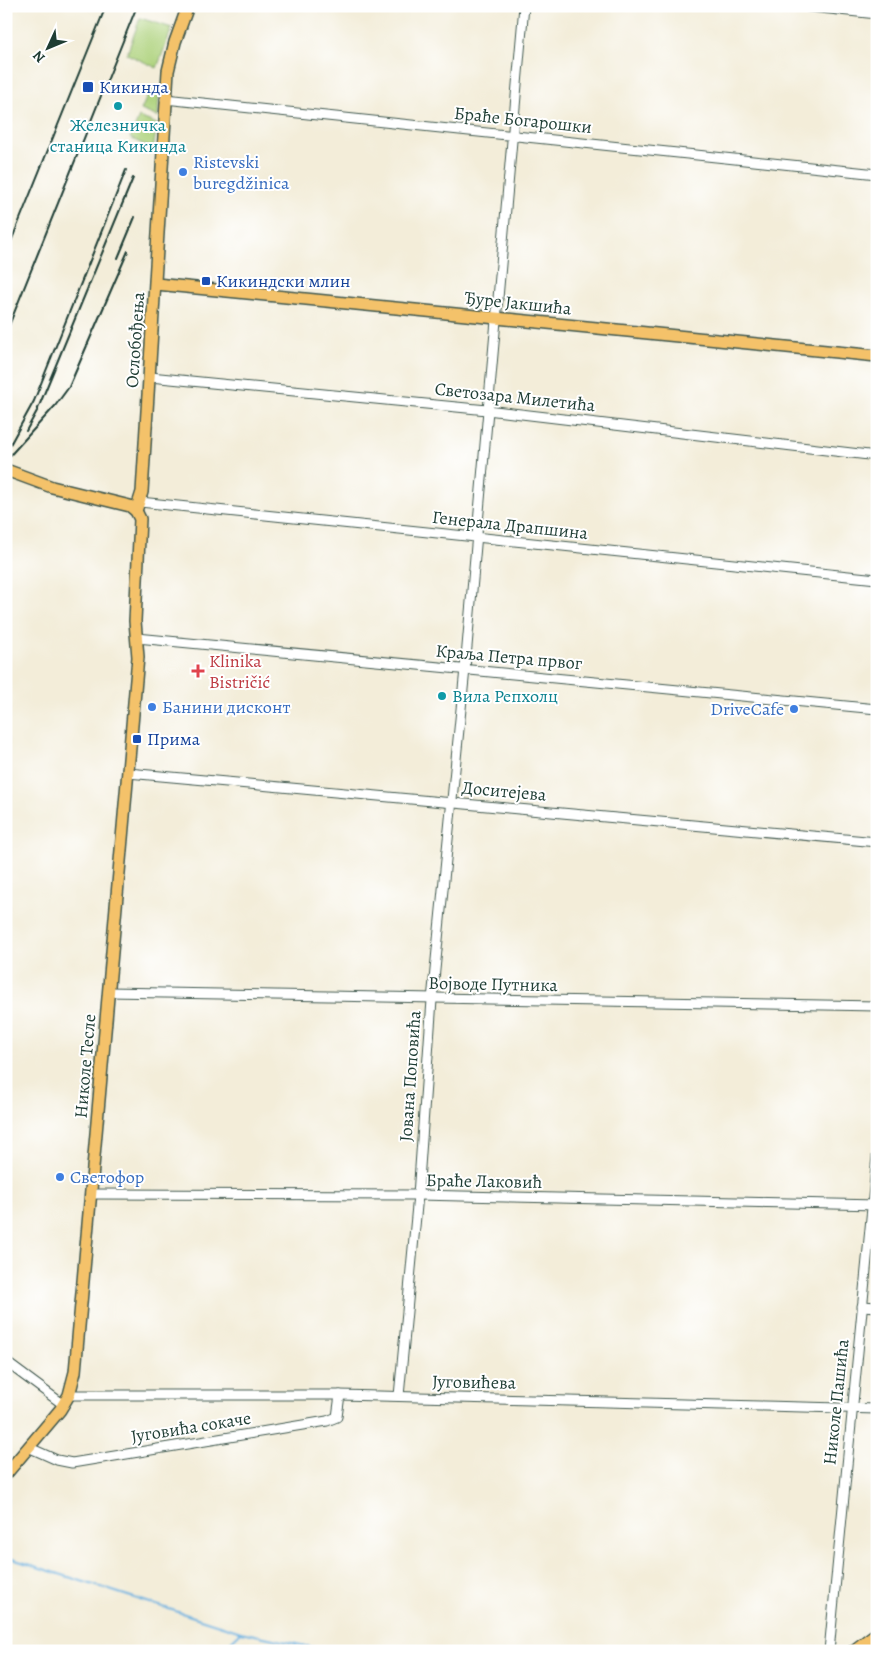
<svg xmlns="http://www.w3.org/2000/svg" width="883" height="1657" viewBox="0 0 883 1657" font-family="Alegreya,serif">
<rect width="100%" height="100%" fill="#fff"/>
<filter id="ink" filterUnits="userSpaceOnUse"><feTurbulence type="fractalNoise" baseFrequency=".02" numOctaves="2"/><feDisplacementMap in="SourceGraphic" scale="10" xChannelSelector="R" yChannelSelector="G"/><feConvolveMatrix kernelMatrix="1 2 1 2 8 2 1 2 1" color-interpolation-filters="sRGB"/></filter>
<filter id="wash" filterUnits="userSpaceOnUse"><feTurbulence type="fractalNoise" baseFrequency=".0096" numOctaves="4" result="noise"/><feDisplacementMap in="SourceGraphic" scale="20" xChannelSelector="R" yChannelSelector="G"/><feGaussianBlur stdDeviation="1.12" result="paint"/><feColorMatrix in="noise" values="0 0 0 0 0 0 0 0 0 0 0 0 0 0 0 0 0 1.4 0 .05"/><feComposite in="paint" operator="in"/></filter>
<g filter="url(#wash)">
<rect width="100%" height="100%" fill="#f3edd9"/>
<g fill="#add27c" stroke="#668858">
<polygon points="140,18 172,28 157,68 127,54"/>
<polygon points="154,86 159,89 158,117 141,110 149,92"/>
<polygon points="139,117 157,124 154,144 151,148 130,138"/>
</g>
<g fill="none" stroke-linecap="round" stroke-linejoin="round">
<g stroke="#6ab2e1" stroke-width="2">
<polyline points="6,1506 8,1487"/>
<polyline points="6,1557 241,1632 315,1648 360,1651"/>
<polyline points="221,1651 241,1632"/>
</g>
</g>
</g>
<g filter="url(#ink)">
<g fill="none" stroke-linecap="round" stroke-linejoin="round">
<defs>
<g id="minor">
<polyline points="801,6 877,14"/>
<polyline points="165,99 877,174"/>
<polyline points="150,377 487,410 877,456"/>
<polyline points="140,502 877,579"/>
<polyline points="137,638 877,709"/>
<polyline points="128,773 877,842"/>
<polyline points="109,992 877,1006"/>
<polyline points="91,1194 418,1195 877,1205"/>
<polyline points="862,1306 877,1307"/>
<polyline points="6,1362 64,1405"/>
<polyline points="69,1395 340,1395 877,1409"/>
<polyline points="399,1396 418,1195 432,1000 465,669 524,6"/>
<polyline points="30,1448 57,1460 72,1463 327,1421 337,1417 340,1395"/>
<polyline points="829,1651 877,1156"/>
</g>
<g id="major">
<polyline points="156,284 877,356"/>
<polyline points="6,470 52,487 130,506 136,511 140,519 135,621 138,657 75,1372 69,1395 60,1410 6,1474"/>
<polyline points="136,511 142,492 168,71 175,42 188,6"/>
<polyline points="853,1651 877,1633"/>
</g>
</defs>
<use href="#minor" stroke="#3f574d" stroke-width="11"/>
<use href="#major" stroke="#3f574d" stroke-width="14"/>
<use href="#minor" stroke="#fff" stroke-width="9"/>
<use href="#major" stroke="#f4c26a" stroke-width="11"/>
<g stroke="#1f3d34" stroke-width="2">
<polyline points="118,258 135,217"/>
<polyline points="6,260 10,244 106,6"/>
<polyline points="6,333 137,6"/>
<polyline points="26,431 37,411 133,178"/>
<polyline points="6,452 34,401 126,170"/>
<polyline points="6,460 55,406 69,387 128,251"/>
</g>
</g>
</g>
<g fill="#1a4fb4" stroke="#fff" stroke-width="2">
<rect x="82" y="81" width="12" height="12" rx="2.5"/>
<rect x="201" y="276" width="10" height="10" rx="2.5"/>
<rect x="132" y="734" width="10" height="10" rx="2.5"/>
</g>
<g fill="#0f9aa8" stroke="#fff" stroke-width="2">
<circle cx="118" cy="106" r="5"/>
<circle cx="442" cy="696" r="5"/>
</g>
<g fill="#3f7fe0" stroke="#fff" stroke-width="2">
<circle cx="183" cy="172" r="5"/>
<circle cx="152" cy="707" r="5"/>
<circle cx="794" cy="709" r="5"/>
<circle cx="60" cy="1177" r="5"/>
</g>
<path fill="#e0444e" stroke="#fff" stroke-width="2" d="M195.5 663.5h5v5h5v5h-5v5h-5v-5h-5v-5h5z"/>
<g text-anchor="middle" stroke-width="4" stroke-linejoin="round" paint-order="stroke">
<g font-size="18" fill="#164399" stroke="#fff" text-anchor="start">
<text x="99" y="93">Кикинда</text>
<text x="216" y="287">Кикиндски млин</text>
<text x="147" y="745">Прима</text>
</g>
<g font-size="18" fill="#1f3d34" stroke="#fff">
<text transform="translate(523 120) rotate(6)" y="6">Браће Богарошки</text>
<text transform="translate(518 303) rotate(6)" y="6">Ђуре Јакшића</text>
<text transform="translate(135 340) rotate(-86)" y="6">Ослобођења</text>
<text transform="translate(515 397) rotate(6)" y="6">Светозара Милетића</text>
<text transform="translate(510 525) rotate(6)" y="6">Генерала Драпшина</text>
<text transform="translate(509 657) rotate(5)" y="6">Краља Петра првог</text>
<text transform="translate(504 791) rotate(5)" y="6">Доситејева</text>
<text transform="translate(493 984) rotate(1)" y="6">Војводе Путника</text>
<text transform="translate(85 1066) rotate(-85)" y="6">Николе Тесле</text>
<text transform="translate(410 1076) rotate(-86)" y="6">Јована Поповића</text>
<text transform="translate(484 1181) rotate(1)" y="6">Браће Лаковић</text>
<text transform="translate(474 1382) rotate(1)" y="6">Југовићева</text>
<text transform="translate(836 1402) rotate(-84)" y="6">Николе Пашића</text>
<text transform="translate(191 1427) rotate(-9)" y="6">Југовића сокаче</text>
</g>
<g font-size="18" fill="#0d838f" stroke="#fff">
<text x="118" y="131">Железничка<tspan x="118" dy="21">станица Кикинда</tspan></text>
<text x="452" y="702" text-anchor="start">Вила Репхолц</text>
</g>
<g font-size="18" fill="#366cbe" stroke="#fff" text-anchor="start">
<text x="193" y="168">Ristevski<tspan x="193" dy="21">buregdžinica</tspan></text>
<text x="162" y="713">Банини дисконт</text>
<text x="784" y="715" text-anchor="end">DriveCafe</text>
<text x="70" y="1183">Светофор</text>
</g>
<g font-size="18" fill="#be3a42" stroke="#fff" text-anchor="start">
<text x="209" y="667">Klinika<tspan x="209" dy="21">Bistričić</tspan></text>
</g>
</g>
<rect width="883" height="1657" fill="none" stroke="#fff" stroke-width="25"/>
<g transform="translate(48 48) rotate(226)" stroke="#ffffff" stroke-width="4" paint-order="stroke">
<path d="M0-4L9 19L0 12L-9 19Z" fill="#1f3d34"/>
<text y="-8" font-size="14" font-weight="bold" text-anchor="middle" fill="#1f3d34">N</text>
</g>
</svg>
